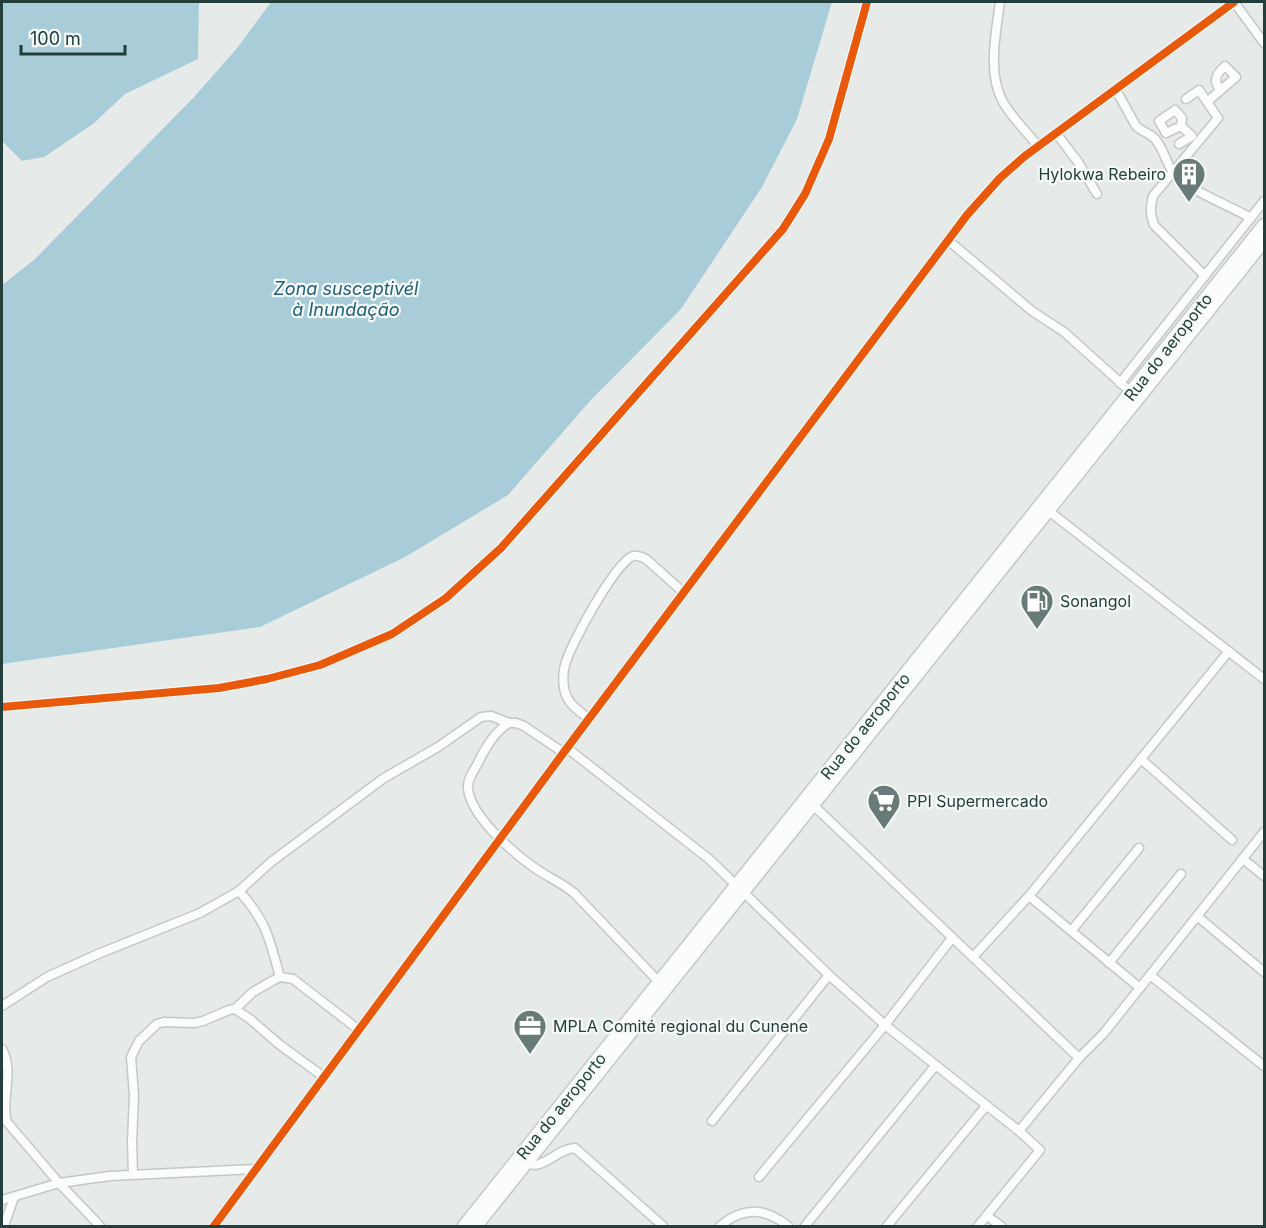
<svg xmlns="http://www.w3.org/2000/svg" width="1266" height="1228" viewBox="0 0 1266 1228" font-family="Inter,sans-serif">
<rect width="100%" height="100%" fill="#e6ebe9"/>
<g fill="#a8ccd8">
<polygon points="2,2 199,2 198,59 125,94 93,124 44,157 22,161 2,141"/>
<polygon points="271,2 832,2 797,119 762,187 681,309 589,402 508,495 405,557 260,627 2,664 2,285 34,260 195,96 238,47"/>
</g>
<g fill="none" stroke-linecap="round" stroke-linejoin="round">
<defs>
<g id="minor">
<path d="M1000,2C996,33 987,73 1003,102C1012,118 1027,132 1038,146"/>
<polyline points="1234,2 1264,43"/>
<path d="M1116,90L1136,126C1142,132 1150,133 1155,139C1165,150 1166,166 1176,176C1195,193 1228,205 1251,218"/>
<path d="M1186,99L1199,90L1218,118L1153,196C1150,207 1150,214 1154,225L1205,276"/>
<path d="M1208,101L1236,77L1225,66C1216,74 1212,81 1221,90"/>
<polygon points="1175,110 1182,118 1181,126 1166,133 1159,121"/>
<polyline points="1056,133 1078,162 1097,194"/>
<polyline points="1179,144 1192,136 1181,126"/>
<polyline points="949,241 1032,311 1064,332 1132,393"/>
<polyline points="1120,383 1264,201"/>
<polyline points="1045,508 1264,679"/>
<polyline points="2,707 219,688 267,679 320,665 392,634 446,598 501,548 783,229 805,194 829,139 867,2"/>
<path d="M589,719C577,709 567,704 564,688C563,681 563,672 565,665C570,645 615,563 633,556C637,555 642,557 646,559L683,592"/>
<path d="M509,723C494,732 485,748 478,763C474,770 467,780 468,788C470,815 511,851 532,866C545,876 561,882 574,893L659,982"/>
<polyline points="567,748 709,859 829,975 885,1025 1019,1131 1040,1150 978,1226"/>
<polyline points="1141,759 1232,840"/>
<polyline points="813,805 1079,1058"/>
<polyline points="1243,859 1264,876"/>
<path d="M239,891C267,922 269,938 280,977"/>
<polyline points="1029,896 1140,988"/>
<polyline points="1197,916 1264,972"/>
<polyline points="1072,930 1139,848"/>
<polyline points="973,957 1029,896 1229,651"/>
<polyline points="1109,963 1181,874"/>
<polyline points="1150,975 1264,1066"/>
<polyline points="2,1006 47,977 98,954 200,913 239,891 271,862 384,778 438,747 481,717 491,716 509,723 516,723 524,726 564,753"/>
<polyline points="235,1009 250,1019 280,1045 324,1077"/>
<path d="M2,1049C15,1073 0,1101 7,1122L59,1183L100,1226"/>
<polyline points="712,1121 829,975"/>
<polyline points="1019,1131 1079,1058 1104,1033 1264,832"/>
<path d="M522,1162C543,1173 555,1149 575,1148L663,1226"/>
<polyline points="133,1174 132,1142 134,1095 131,1057 139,1041 157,1024 164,1022 194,1023 203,1021 229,1010 235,1009 253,992 272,981 280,977 293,979 359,1030"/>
<polyline points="759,1177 885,1025 952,938"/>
<polyline points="2,1200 59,1183 110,1176 255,1169"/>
<polyline points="987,1216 1001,1226"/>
<polyline points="4,1226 14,1197"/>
<polyline points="214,1226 567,748 967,215 1000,178 1025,156 1234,2"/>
<path d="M720,1226C744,1206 765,1208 788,1226"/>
<polyline points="805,1226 935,1066"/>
<polyline points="887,1226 986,1106"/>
</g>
<g id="secondary">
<polyline points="464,1226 1264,225"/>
<polyline points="476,1226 1264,241"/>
</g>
</defs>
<use href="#minor" stroke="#c3c8c6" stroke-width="11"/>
<use href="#secondary" stroke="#c2c9c7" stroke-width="15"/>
<use href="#minor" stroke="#fbfcfc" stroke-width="8"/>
<use href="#secondary" stroke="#fbfcfc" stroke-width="12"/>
<defs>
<g id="cycleway">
<polyline points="2,707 219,688 267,679 320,665 392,634 446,598 501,548 783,229 805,194 829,139 867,2"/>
<polyline points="214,1226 567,748 967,215 1000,178 1025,156 1234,2"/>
</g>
</defs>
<use href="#cycleway" stroke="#f5faf8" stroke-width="11"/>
<use href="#cycleway" stroke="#e8590c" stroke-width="8"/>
</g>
<defs>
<symbol id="building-pin" viewBox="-11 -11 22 30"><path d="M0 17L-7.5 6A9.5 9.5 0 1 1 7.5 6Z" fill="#687b78" stroke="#f5faf8"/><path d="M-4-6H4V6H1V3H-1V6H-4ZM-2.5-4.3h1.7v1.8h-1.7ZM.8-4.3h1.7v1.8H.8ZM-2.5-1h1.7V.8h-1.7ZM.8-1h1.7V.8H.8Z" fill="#fff"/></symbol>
<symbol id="fuel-pin" viewBox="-11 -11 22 30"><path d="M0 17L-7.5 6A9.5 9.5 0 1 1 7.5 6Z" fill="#687b78" stroke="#f5faf8"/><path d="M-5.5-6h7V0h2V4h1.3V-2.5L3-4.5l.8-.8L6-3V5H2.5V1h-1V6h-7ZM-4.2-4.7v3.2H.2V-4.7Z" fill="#fff"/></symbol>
<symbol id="supermarket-pin" viewBox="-11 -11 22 30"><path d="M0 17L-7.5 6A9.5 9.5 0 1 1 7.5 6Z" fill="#687b78" stroke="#f5faf8"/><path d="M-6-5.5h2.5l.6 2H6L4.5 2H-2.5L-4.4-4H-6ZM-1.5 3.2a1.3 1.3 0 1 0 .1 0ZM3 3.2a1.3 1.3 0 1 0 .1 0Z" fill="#fff"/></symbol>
<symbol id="office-pin" viewBox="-11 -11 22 30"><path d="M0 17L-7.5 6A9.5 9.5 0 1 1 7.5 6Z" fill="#687b78" stroke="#f5faf8"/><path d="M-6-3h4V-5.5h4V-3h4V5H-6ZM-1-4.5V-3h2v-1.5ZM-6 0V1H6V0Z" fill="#fff"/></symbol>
</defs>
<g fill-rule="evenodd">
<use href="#building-pin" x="1170" y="155" width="38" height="52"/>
<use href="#fuel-pin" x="1018" y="582" width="38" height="52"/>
<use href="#supermarket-pin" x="865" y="782" width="38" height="52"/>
<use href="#office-pin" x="511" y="1007" width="38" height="52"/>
</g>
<g text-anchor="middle" stroke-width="4.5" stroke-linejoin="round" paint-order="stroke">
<g font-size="16" fill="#243f3b" stroke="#f5faf8" text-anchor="start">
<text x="1166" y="180" text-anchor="end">Hylokwa Rebeiro</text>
<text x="1060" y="607">Sonangol</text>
<text x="907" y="807">PPI Supermercado</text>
<text x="553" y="1032">MPLA Comité regional du Cunene</text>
</g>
<g font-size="16" fill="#243f3b" stroke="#f5faf8">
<text transform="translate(1168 347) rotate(-52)" y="6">Rua do aeroporto</text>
<text transform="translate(865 726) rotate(-51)" y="6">Rua do aeroporto</text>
<text transform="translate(561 1106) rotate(-51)" y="6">Rua do aeroporto</text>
</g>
<g font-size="18" font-style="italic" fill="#1f607a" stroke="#f5faf8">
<text x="346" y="295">Zona susceptivél<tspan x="346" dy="21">à Inundação</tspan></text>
</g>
</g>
<rect width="1266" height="1228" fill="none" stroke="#243f3b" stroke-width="6"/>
<path d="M21 45v9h104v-9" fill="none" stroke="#243f3b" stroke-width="3"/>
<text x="30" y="45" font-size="18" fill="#243f3b" stroke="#f5faf8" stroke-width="4.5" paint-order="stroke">100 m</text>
</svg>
